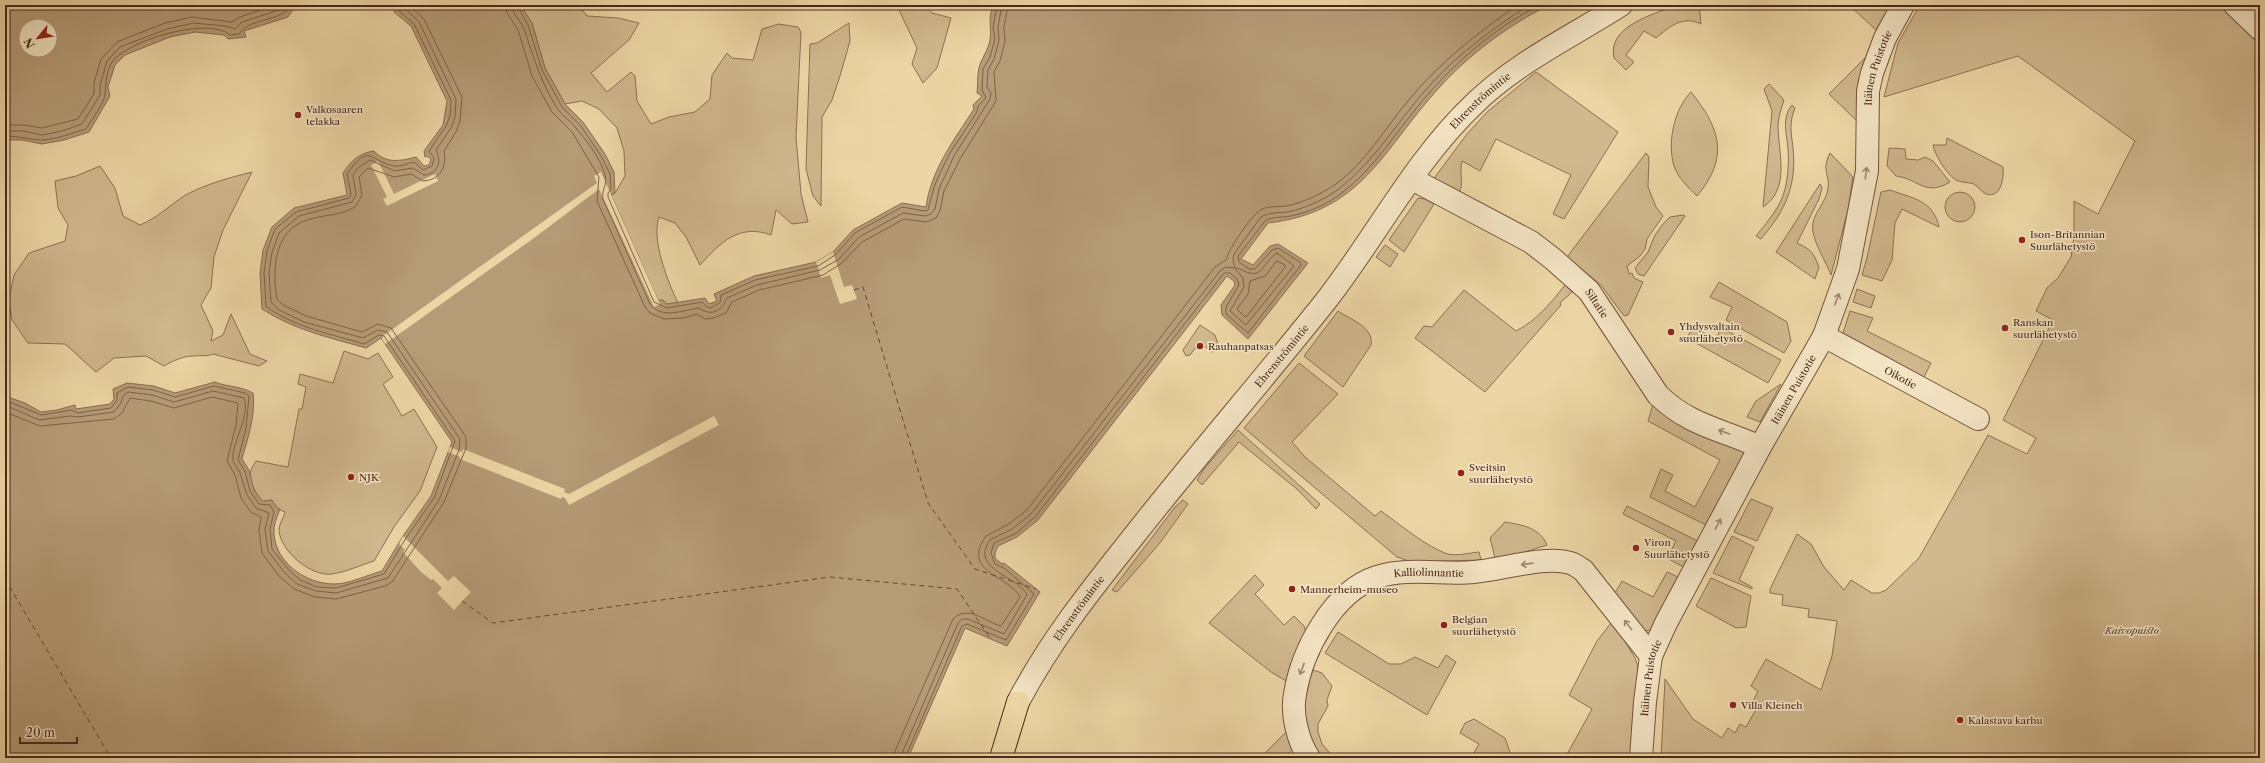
<svg xmlns="http://www.w3.org/2000/svg" width="2265" height="763" viewBox="0 0 2265 763" font-family="'Libre Caslon Text',serif">
<rect width="100%" height="100%" fill="#edd6a5"/>
<filter id="stains"><feTurbulence type="fractalNoise" baseFrequency=".005" numOctaves="4"/><feColorMatrix values="0 0 0 0 .2 0 0 0 0 .09 0 0 0 0 .02 0 0 0 .5 -.17"/></filter>
<radialGradient id="worn" r=".72"><stop offset=".6" stop-color="#630" stop-opacity="0"/><stop offset="1" stop-color="#630" stop-opacity=".3"/></radialGradient>
<g fill="#d1b88e" stroke="#8d7054">
<path d="M520,5H578L587,16L618,18L639,23L629,40L591,73L607,92L631,72L635,76L637,101L651,124L669,117L695,112L710,99L712,75L727,53L732,58L753,60L762,29L779,24L798,27L801,32L796,137L801,194L808,222L792,224L776,210L771,235C739,223 720,243 700,265L686,237L675,223L659,217C651,240 668,282 678,303L667,304L658,301L611,195L615,193L625,176L624,151L617,128L599,109L582,101L565,104L545,68L532,23Z"/>
<polygon points="887,5 925,5 932,13 951,18 937,68 923,83 912,64 917,48 898,8"/>
<path d="M1676,5H1699L1701,24C1683,15 1669,27 1656,38L1644,31L1626,55L1634,62L1626,70L1614,58C1607,26 1653,15 1676,5Z"/>
<polygon points="1849,5 1891,5 1876,30"/>
<polygon points="1920,5 2220,5 2260,44 2260,758 1661,758 1665,679 1693,719 1722,738 1728,728 1735,733 1740,724 1746,727 1758,706 1752,703 1758,691 1751,686 1766,659 1821,690 1832,656 1837,621 1808,617 1809,609 1782,605 1783,595 1770,593 1770,589 1797,534 1811,544 1824,567 1844,590 1851,580 1872,593 1879,593 1886,590 1919,558 1988,435 2027,454 2036,438 2003,420 2053,320 2036,311 2047,288 2058,278 2071,257 2074,236 2074,201 2098,214 2135,141 2018,56 1884,97 1898,43"/>
<polygon points="849,23 850,41 840,76 832,100 822,117 821,206 813,196 806,169 810,44 817,43"/>
<polygon points="1867,56 1858,82 1858,122 1829,94"/>
<path d="M1536,72L1618,132L1564,219L1553,214L1571,175L1496,139L1480,171L1462,161C1459,174 1464,182 1459,194L1432,181L1467,134L1487,112Z"/>
<path d="M1769,84L1784,100C1781,108 1779,116 1778,124C1778,152 1791,189 1763,207L1772,111L1764,89Z"/>
<path d="M1691,92C1721,129 1729,158 1697,196C1688,187 1678,178 1674,166C1667,143 1674,109 1691,92Z"/>
<path d="M1792,105L1795,108C1789,122 1791,133 1793,147C1797,186 1785,211 1761,239L1756,236C1767,222 1781,207 1785,189C1788,177 1789,162 1788,149C1787,134 1781,119 1792,105Z"/>
<path d="M1947,138L2003,167C2004,176 2002,199 1986,194C1982,192 1978,187 1974,184C1969,182 1961,183 1956,180C1948,176 1934,154 1933,145H1946Z"/>
<path d="M1889,148L1905,149L1906,159L1918,160L1925,157L1933,161L1950,182C1925,197 1919,179 1896,176L1887,166Z"/>
<polygon points="1646,153 1649,157 1648,187 1656,207 1663,216 1647,239 1645,249 1640,256 1627,266 1629,274 1632,273 1634,278 1643,282 1628,315 1624,316 1601,285 1567,257"/>
<path d="M1830,153L1853,177L1848,210L1831,275C1826,261 1810,238 1813,223C1815,211 1826,202 1828,189C1830,173 1821,171 1830,153Z"/>
<path d="M100,166L115,188L123,216L140,225C157,218 169,206 184,196C205,184 229,178 252,172L223,230L214,257L211,288L201,305L213,331L211,341L223,335L231,314L250,354L267,361L259,366L213,354C206,357 202,355 194,356C183,356 173,361 164,366L146,356L114,358L96,372L65,344L28,343L12,320L9,299L14,275L29,253L65,241L68,225L58,208L55,181L76,176Z"/>
<path d="M1820,184L1822,188L1819,199L1797,243C1812,250 1813,252 1819,267L1815,279L1776,252Z"/>
<path d="M1890,190C1914,199 1933,200 1939,227L1902,209L1895,223L1892,260L1882,281L1862,275L1867,258L1881,192Z"/>
<circle cx="1960" cy="207" r="15"/>
<polygon points="1418,198 1425,199 1434,204 1404,252 1389,240"/>
<polygon points="1683,215 1685,216 1644,276 1638,274 1635,268 1648,252 1655,235 1663,224 1670,217"/>
<polygon points="1385,245 1398,254 1390,267 1376,257"/>
<polygon points="1719,282 1787,322 1791,341 1784,353 1726,320 1732,307 1710,297"/>
<path d="M1565,285L1572,292L1560,303L1561,305L1485,392L1415,338L1424,326L1432,327L1464,290L1516,331C1537,320 1550,304 1565,285Z"/>
<polygon points="1857,289 1875,296 1871,308 1853,302"/>
<path d="M1338,311C1351,320 1374,327 1371,345L1343,387L1304,356Z"/>
<polygon points="1850,311 1873,318 1867,331 1931,363 1924,377 1843,333"/>
<polygon points="1200,325 1215,335 1219,347 1217,351 1211,352 1200,342 1190,355 1186,356 1183,350"/>
<polygon points="1693,327 1715,339 1722,328 1781,360 1768,383 1687,338"/>
<path d="M344,351L368,359L378,353L393,377L383,384L402,416L414,409L437,447L420,491L394,527L374,561C361,565 346,572 332,574C311,577 280,551 279,530C279,524 284,517 285,512L276,508L272,500L262,502C252,485 244,478 256,461L288,467L299,409H302L306,387L298,384L300,374L333,383Z"/>
<path d="M1299,363L1338,394L1292,442L1305,457L1375,516L1381,511C1398,523 1428,548 1448,554C1458,556 1469,553 1479,552L1481,560L1412,562L1397,557L1244,428Z"/>
<polygon points="1781,384 1760,422 1747,417 1756,401"/>
<polygon points="1653,404 1746,449 1708,526 1650,497 1661,469 1673,475 1665,491 1695,507 1720,460 1648,421"/>
<polygon points="1238,430 1320,504 1316,509 1298,490 1239,442 1202,485 1197,480 1204,469"/>
<polygon points="1751,499 1773,508 1757,541 1734,532"/>
<polygon points="1183,500 1188,504 1160,543 1117,592 1112,590 1175,507"/>
<polygon points="1627,506 1700,542 1685,568 1667,558 1676,541 1623,514"/>
<path d="M1505,522C1522,525 1539,527 1547,545L1525,552L1495,558L1490,538Z"/>
<polygon points="1732,536 1754,547 1739,580 1752,587 1752,589 1713,573"/>
<polygon points="1667,572 1680,578 1653,629 1642,632 1613,596 1622,581 1653,597"/>
<polygon points="1255,575 1264,585 1255,594 1284,625 1294,616 1304,626 1306,632 1288,682 1271,672 1209,623"/>
<polygon points="1711,578 1751,596 1746,627 1736,628 1696,606"/>
<polygon points="1611,623 1614,623 1635,658 1638,667 1630,758 1565,758 1592,709 1569,695 1597,641"/>
<polygon points="1338,632 1389,664 1401,664 1415,657 1438,668 1446,655 1456,662 1427,715 1325,653"/>
<path d="M1313,670L1322,673L1332,686L1327,700L1328,706L1318,724V732L1322,744L1334,758H1319C1303,727 1297,703 1313,670Z"/>
<polygon points="1474,719 1505,738 1512,758 1471,758 1479,744 1460,733 1465,723"/>
<polygon points="1288,730 1293,748 1284,758 1260,758"/>
</g>
<g fill="#b59b76" stroke="#8a6d52" fill-rule="evenodd">
<path d="M5,5H296L288,17L244,31L246,37L228,39L224,35L195,32L170,37L125,55L115,65L108,87L110,96L89,132L64,140L42,144L22,140H5ZM26,26H50V50H26Z"/>
<path d="M394,5H520L532,23L545,68L565,104L583,122L605,154L614,172L615,193L611,195L658,300H663L667,304L705,298L709,304L717,301L714,294L754,276L816,262L833,252L853,230L902,203L926,207C931,170 954,140 974,109L973,105L982,96L977,93C978,85 977,75 979,68C981,58 989,50 990,39C992,27 987,16 994,5H1549C1509,25 1468,55 1438,89C1381,152 1362,212 1268,223L1241,259L1253,265L1270,246L1278,244L1308,263L1248,339L1222,315L1221,305L1235,285L1234,281L1227,276L1038,520L1017,537L998,546L995,553V558L1002,564L1004,563L1040,592L1007,646L965,628L908,758H5V396L25,403L41,412L57,410L75,405L76,409L110,404L114,399L113,389L127,383L154,386L175,393L215,382C227,387 241,386 253,393C256,415 248,437 242,459L249,470L254,490L262,501L272,500L277,508L280,509C278,515 274,523 274,530C273,561 305,584 334,584C349,584 367,575 382,571L403,536L431,496L452,442L381,338L366,348C327,337 295,330 262,309L260,273L263,250L272,227L294,208L347,195L343,173C351,161 359,153 374,151C386,164 400,161 416,157L424,166L429,165L431,159L427,156L425,157L424,151L443,125L447,101L411,26L394,12Z"/>
</g>
<g fill="#edd6a5">
<polygon points="378,161 394,194 435,174 438,181 387,206 383,199 387,197 371,165"/>
<polygon points="601,172 660,304 654,307 599,189 534,238 385,344 382,339 383,336 597,183 594,176"/>
<polygon points="833,252 844,287 852,285 857,299 840,304 830,275 821,278 816,262"/>
<polygon points="714,416 719,425 569,505 565,498 562,497 561,499 460,459 460,457 448,452 450,447 462,452 463,449 565,489 564,492 569,494"/>
<polygon points="403,536 448,581 454,576 471,592 454,610 437,593 442,588 433,579 431,580 421,572 403,552 405,550 399,544"/>
</g>
<g fill="none" stroke-linecap="round" stroke-linejoin="round">
<g stroke="#7f6248" stroke-width="1">
<polyline points="506,5 507,13 518,30 532,76 552,112 572,132 599,177 597,201 645,307 650,313 664,319 684,318 697,314 705,319 713,318 726,313 732,302 759,290 823,275 842,263 862,242 904,219 926,222 936,218 940,211 944,191 960,159 996,101 994,72 1000,61 1005,41 1004,27 1008,5"/>
<path d="M512,5C512,14 521,21 524,29C534,58 541,83 557,108C562,116 571,121 576,128C587,141 601,159 605,175C608,185 601,190 603,199L650,304C662,320 683,310 699,308C711,317 722,311 727,298L757,285L820,270L839,259L859,237L903,213L925,216L931,214L935,209L939,189L954,156L990,99L991,93L987,87L988,70L994,59L999,40L998,27L1002,5"/>
<polyline points="517,5 528,25 542,70 562,107 580,125 601,156 610,174 611,189 608,193 608,197 654,302 667,308 702,302 707,307 710,308 720,303 721,295 755,280 818,266 835,255 855,233 902,207 924,211 928,210 934,187 941,171 950,153 977,112 978,106 986,98 982,90 983,69 990,57 995,39 993,27 997,5"/>
<polyline points="5,125 24,125 42,128 78,119 94,94 94,83 101,59 117,42 165,23 192,17 232,22 240,17 275,5"/>
<polyline points="5,131 23,131 42,135 62,131 82,124 100,95 100,85 107,61 120,47 167,29 194,23 225,26 235,29 242,22 282,9 286,5"/>
<path d="M5,136C19,136 31,140 43,140C57,139 72,133 86,129C91,121 105,102 105,94C106,84 106,71 112,62C128,40 209,16 230,35L239,34C250,17 280,23 292,5"/>
<path d="M1277,253L1294,266L1246,325L1230,311L1244,287L1243,278L1235,269L1238,268C1264,283 1260,264 1277,253Z"/>
<polygon points="1277,261 1285,265 1285,267 1247,316 1245,317 1237,309 1248,294 1250,281 1265,276"/>
<path d="M5,400L41,415L72,410L77,413L111,408L117,400V393L128,387L153,390L175,397L214,386L245,393L249,396L246,428L238,460L245,471L250,491L259,504L270,505L274,512L270,529L272,549L288,569L300,580L317,587L336,588L384,574L406,538L434,498L455,441L384,336L379,335L364,344C331,334 293,327 266,306L264,273L267,251L275,229L296,212L349,198L351,194L347,174C370,141 369,162 395,166C401,167 408,163 414,162L423,170L432,166L434,158L429,151L446,126L450,116L451,100L414,24L398,10L397,5"/>
<path d="M5,405L39,420L70,416L78,417L114,412L121,403L123,396L128,392L152,395L174,402L213,391L244,398C251,416 231,443 233,461L240,473L247,495L256,508L269,513L265,529L268,551L284,572L297,584L316,591L336,593L388,578L439,500L459,450L460,439L387,332L378,330L363,338L304,322L279,310L271,302L269,273L272,252L279,233L299,216L352,202L356,195L353,175L358,168L370,160L395,171L413,168L424,175C438,174 442,162 436,150L451,128L455,117L456,99L419,22L402,5"/>
<path d="M5,412L40,426L114,419L122,413L130,398L151,401L174,408L212,397L238,403L236,425L227,461L235,475L241,498L251,512L261,517L259,531L262,553L279,576L294,589L315,597L336,599L385,586L392,582L444,502L466,448V437L391,328L378,324L362,332L306,316L283,305L277,299C272,272 274,234 302,222C319,214 341,217 356,206L362,195L359,177L368,168L394,177L411,174L423,181C441,180 447,166 444,151L456,132L460,121L462,97L424,19L409,5"/>
<path d="M894,758L895,751L953,619C967,604 986,622 1001,626L1020,597C1010,576 960,572 986,536L1009,524L1027,510L1215,267L1226,260C1228,250 1252,214 1262,209C1269,206 1278,207 1286,206C1303,203 1321,194 1336,184C1364,164 1385,129 1407,102C1439,63 1477,33 1518,5"/>
<path d="M900,758L958,623L962,619H968L1004,634L1027,595C1019,576 969,570 990,540L1012,529L1031,514L1220,271L1226,267L1235,268L1233,260L1234,254L1261,217C1269,212 1279,213 1288,212C1306,208 1326,199 1340,188C1376,160 1401,116 1432,83C1460,52 1494,28 1529,5"/>
<path d="M905,758L962,626L967,624L1006,640L1034,594L1004,568L995,564L991,553L994,543L1015,534L1035,517L1224,273H1230L1237,279L1239,285L1226,307V314L1248,333L1301,265L1300,262L1278,248L1272,250L1255,269H1249L1239,262L1238,256L1265,221C1272,216 1283,218 1291,216C1309,212 1329,204 1343,192C1372,170 1392,138 1415,110C1447,69 1493,28 1540,5"/>
</g>
<g stroke="#644532" stroke-width="1" stroke-dasharray="5 4" stroke-linecap="butt">
<polyline points="854,290 863,287 928,503 975,569 1036,589"/>
<polyline points="5,579 111,758"/>
<polyline points="462,601 493,623 830,577 957,589 990,638"/>
</g>
<defs>
<g id="minor">
<polyline points="2235,5 2260,29"/>
<path id="s1" d="M1412,179L1531,242L1553,259L1589,291L1658,395C1690,426 1721,429 1760,447"/>
<path id="s2" d="M1824,336L1978,419"/>
<path id="s3" d="M1018,702C1050,641 1090,591 1133,537C1195,458 1262,381 1325,302C1376,237 1414,161 1474,104C1517,62 1571,37 1621,5"/>
<path id="s4" d="M1309,758C1298,741 1291,714 1295,694C1302,651 1333,591 1377,577C1408,567 1442,575 1474,572C1499,570 1548,555 1570,563C1575,564 1579,568 1583,570L1651,656"/>
<path id="s5" d="M1641,758L1645,702L1651,656L1666,623L1760,447L1824,336L1848,269L1867,171L1868,91L1872,73L1885,38L1903,5"/>
</g>
<polyline id="major" points="1001,758 1018,702"/>
</defs>
<use href="#minor" stroke="#72543e" stroke-width="24"/>
<use href="#major" stroke="#49281b" stroke-width="24"/>
<use href="#minor" stroke="#f3e4c4" stroke-width="22"/>
<use href="#major" stroke="#edd6a5" stroke-width="22"/>
</g>
<defs><path id="oneway-shaft" d="M-6 0H5M1.5-3L5.5 0L1.5 3" fill="none" stroke-width="1.6" stroke-linecap="round" stroke-linejoin="round"/></defs>
<g stroke="#9e8670">
<use href="#oneway-shaft" transform="translate(1866 173) rotate(-83)"/>
<use href="#oneway-shaft" transform="translate(1837 299) rotate(-70)"/>
<use href="#oneway-shaft" transform="translate(1724 432) rotate(-160)"/>
<use href="#oneway-shaft" transform="translate(1718 524) rotate(-62)"/>
<use href="#oneway-shaft" transform="translate(1527 564) rotate(172)"/>
<use href="#oneway-shaft" transform="translate(1628 625) rotate(-128)"/>
<use href="#oneway-shaft" transform="translate(1302 669) rotate(111)"/>
</g>
<g fill="#8f2418" stroke="#f3e4c4" stroke-width="1.5">
<circle cx="298" cy="115" r="4"/>
<circle cx="2022" cy="240" r="4"/>
<circle cx="2005" cy="328" r="4"/>
<circle cx="1671" cy="332" r="4"/>
<circle cx="1200" cy="346" r="4"/>
<circle cx="1461" cy="473" r="4"/>
<circle cx="351" cy="477" r="4"/>
<circle cx="1636" cy="548" r="4"/>
<circle cx="1292" cy="589" r="4"/>
<circle cx="1444" cy="625" r="4"/>
<circle cx="1733" cy="705" r="4"/>
<circle cx="1960" cy="720" r="4"/>
</g>
<g text-anchor="middle" stroke-width="3.5" stroke-linejoin="round" paint-order="stroke">
<g font-size="10" fill="#49281b" stroke="#f3e4c4">
<text dy="4" stroke="none"><textPath href="#s5" startOffset="742">Itäinen Puistotie</textPath></text>
<text dy="4" stroke="none"><textPath href="#s3" startOffset="760">Ehrenströmintie</textPath></text>
<text dy="4" stroke="none"><textPath href="#s1" startOffset="225">Siltatie</textPath></text>
<text dy="4" stroke="none"><textPath href="#s3" startOffset="436">Ehrenströmintie</textPath></text>
<text dy="4" stroke="none"><textPath href="#s2" startOffset="87">Oikotie</textPath></text>
<text dy="4" stroke="none"><textPath href="#s5" startOffset="405">Itäinen Puistotie</textPath></text>
<text dy="4" stroke="none"><textPath href="#s4" startOffset="268">Kalliolinnantie</textPath></text>
<text dy="4" stroke="none"><textPath href="#s3" startOffset="112">Ehrenströmintie</textPath></text>
<text dy="4" stroke="none"><textPath href="#s5" startOffset="81">Itäinen Puistotie</textPath></text>
</g>
<g font-size="10" fill="#49281b" stroke="#f3e4c4" text-anchor="start">
<text x="306" y="113">Valkosaaren<tspan x="306" dy="12">telakka</tspan></text>
<text x="2030" y="238">Ison-Britannian<tspan x="2030" dy="12">Suurlähetystö</tspan></text>
<text x="2013" y="326">Ranskan<tspan x="2013" dy="12">suurlähetystö</tspan></text>
<text x="1679" y="330">Yhdysvaltain<tspan x="1679" dy="12">suurlähetystö</tspan></text>
<text x="1208" y="350">Rauhanpatsas</text>
<text x="1469" y="471">Sveitsin<tspan x="1469" dy="12">suurlähetystö</tspan></text>
<text x="359" y="481">NJK</text>
<text x="1644" y="546">Viron<tspan x="1644" dy="12">Suurlähetystö</tspan></text>
<text x="1300" y="593">Mannerheim-museo</text>
<text x="1452" y="623">Belgian<tspan x="1452" dy="12">suurlähetystö</tspan></text>
<text x="1741" y="709">Villa Kleineh</text>
<text x="1968" y="724">Kalastava karhu</text>
</g>
<g font-size="10" font-style="italic" fill="#644532" stroke="#f3e4c4">
<text x="2132" y="634">Kaivopuisto</text>
</g>
</g>
<rect width="2265" height="763" fill="none" stroke="#edd6a5" stroke-width="20"/>
<rect x="6" y="6" width="2253" height="751" fill="none" stroke="#49281b" stroke-width="2"/>
<rect x="10" y="10" width="2245" height="743" fill="none" stroke="#49281b"/>
<g transform="translate(38 38) rotate(240)"><circle r="19" fill="#f3e4c4" stroke="#af9980"/>
<path d="M0-3L7 15L0 10L-7 15Z" fill="#8f2418"/>
<text y="-6" font-size="11" font-weight="bold" text-anchor="middle" fill="#49281b">N</text>
</g>
<path d="M20 737v6h57v-6" fill="none" stroke="#49281b" stroke-width="2"/>
<text x="26" y="737" font-size="12" fill="#49281b" stroke="#f3e4c4" stroke-width="3" paint-order="stroke">20 m</text>
<rect width="100%" height="100%" filter="url(#stains)"/>
<rect width="100%" height="100%" fill="url(#worn)"/>
</svg>
